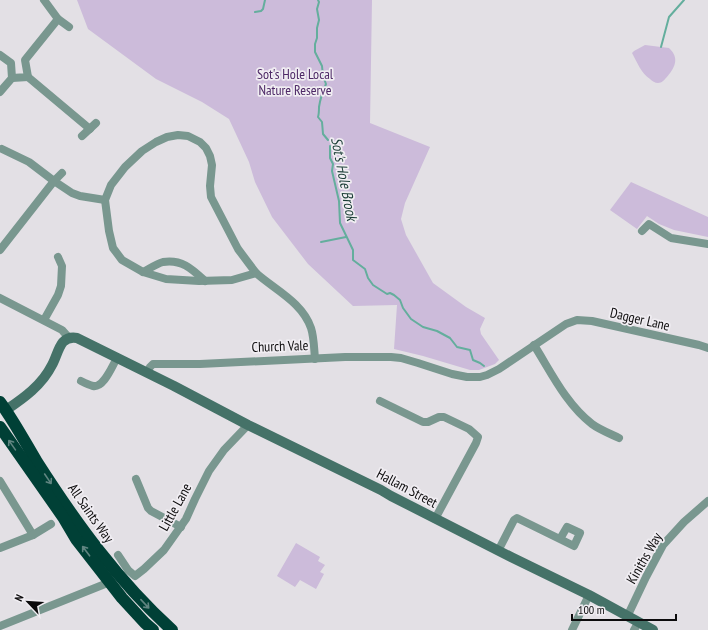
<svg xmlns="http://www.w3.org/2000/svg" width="708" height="630" viewBox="0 0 708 630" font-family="'PT Sans Narrow',sans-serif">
<rect width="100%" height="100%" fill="#e3e0e5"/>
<g fill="#ccbbda">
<polygon points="77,0 372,0 370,123 430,147 405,203 401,219 406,235 433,283 466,307 485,318 480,329 481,334 499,360 495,364 479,370 470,370 423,356 394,349 397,305 353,306 308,264 272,217 255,182 249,162 229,119 202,102 156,79 88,29"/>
<path d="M645,45L669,48C680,58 675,68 666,78C664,80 662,83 658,83C655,83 652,81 650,79C641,73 637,62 632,53L634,51Z"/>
<polygon points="631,182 708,217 708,237 674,230 659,224 647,216 637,229 610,210"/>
<polygon points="296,543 320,557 318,561 325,565 320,572 324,574 316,589 300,580 295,587 277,576"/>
</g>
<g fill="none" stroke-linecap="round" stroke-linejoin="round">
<g stroke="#64ae9d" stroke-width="2">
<path d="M318,0L319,2L317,9L319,20L317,28V38L315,44V52L322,66L323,76L326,84C323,91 320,100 319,107C319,111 319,114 318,117L322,122L323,134L328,140"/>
<polyline points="255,12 261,11 263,9 265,0"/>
<polyline points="661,47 669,17 684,0"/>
<polyline points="330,146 330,158 333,164 332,171 339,201 340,223 353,250 353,260 365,269 368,278 373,285 387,294 390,293 394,295 400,300 403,308 411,319 423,327 437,331 450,338 457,347 470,350 473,360 480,363 484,366"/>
<polyline points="321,242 346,237"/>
</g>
<g stroke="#79978f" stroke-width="8">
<polyline points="44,0 58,19"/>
<polyline points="0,55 11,63 12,78 0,92"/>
<polyline points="28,77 90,129"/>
<polyline points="12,78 28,77 25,60 58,19 69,27"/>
<polygon points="178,135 188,136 200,142 206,148 210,156 212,165 210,186 211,197 238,249 256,273 232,280 199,281 166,279 143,272 122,260 113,248 109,231 105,200 111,185 125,167 142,151 156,142 167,137"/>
<polyline points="82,136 96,123"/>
<polyline points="2,149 29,162 54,181 72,193 80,196 105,200"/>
<polyline points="642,231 649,224 671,238 708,244"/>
<polyline points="0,250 54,181 62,173"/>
<path d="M143,272C149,269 156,264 163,262C182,259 192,269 205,281"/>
<path d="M256,273C275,290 302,302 311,328C314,337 314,348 315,359"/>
<polyline points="0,298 62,330 69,338"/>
<polyline points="44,320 58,295 61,286 62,266 58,257"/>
<path d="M534,345C551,372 566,404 592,424C600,430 611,434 619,438"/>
<polyline points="147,372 150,367 153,364 200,364 345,357 391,357 401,358 418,363 452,374 467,377 480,377 487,375 499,369 566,324 577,320 592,321 699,345 708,348"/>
<path d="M81,381C85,383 89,385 93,386C104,388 112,366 117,358"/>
<polyline points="380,401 423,422 428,422 439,417 444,417 469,429 478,437 476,443 435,519"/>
<polyline points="136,479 148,508 151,511 181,527"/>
<polyline points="0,481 33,535"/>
<polyline points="0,548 33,535 51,524"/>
<polyline points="498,551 514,520 517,518 574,546 580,533 567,527 560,539"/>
<polyline points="118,555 128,570 135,576 144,569 164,550 186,519 195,499 209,471 224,450 248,425"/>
<polyline points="627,617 646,577 663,545 684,522 708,501"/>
<polyline points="0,626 110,582"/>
<polyline points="572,630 589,595"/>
<polyline points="634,630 638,623"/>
</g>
<path stroke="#457268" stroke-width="10" d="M6,410C24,398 42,385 52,365C56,358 58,348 63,342C67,338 72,337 77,338L174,386L248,425L381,490L391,496L511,557L589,595L653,630"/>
<g stroke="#004036" stroke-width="12">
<path d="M0,402C14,421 25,442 37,462C76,523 118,581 172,630"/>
<polyline points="0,427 63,517 76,539 122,598 145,623 153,630"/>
</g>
</g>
<defs><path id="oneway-shaft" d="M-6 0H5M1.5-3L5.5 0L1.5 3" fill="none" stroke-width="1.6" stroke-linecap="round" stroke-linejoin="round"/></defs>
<g stroke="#608581">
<use href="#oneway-shaft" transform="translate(12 445) rotate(-125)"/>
<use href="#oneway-shaft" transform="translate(48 479) rotate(56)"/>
<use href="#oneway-shaft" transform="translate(86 551) rotate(-127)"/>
<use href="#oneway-shaft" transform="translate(145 604) rotate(47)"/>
</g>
<g text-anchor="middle" stroke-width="3.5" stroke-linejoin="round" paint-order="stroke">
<g font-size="14" fill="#4d2866" stroke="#f0edf2">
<text x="295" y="79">Sot's Hole Local<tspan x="295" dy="16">Nature Reserve</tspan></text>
</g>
<g font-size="14" fill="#0c0b0c" stroke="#f0edf2">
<text transform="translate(640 319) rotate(13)" y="5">Dagger Lane</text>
<text transform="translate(280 346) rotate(-2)" y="5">Church Vale</text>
<text transform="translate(407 488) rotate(28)" y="5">Hallam Street</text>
<text transform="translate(175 507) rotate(-61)" y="5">Little Lane</text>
<text transform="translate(91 513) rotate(55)" y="5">All Saints Way</text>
<text transform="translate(644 558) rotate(-60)" y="5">Kiniths Way</text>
</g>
<g font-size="15" font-style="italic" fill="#193c35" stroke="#f0edf2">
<text transform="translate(344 179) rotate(79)" y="5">Sot's Hole Brook</text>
</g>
</g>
<g transform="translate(28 602) rotate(295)" stroke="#f0edf2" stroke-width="3" paint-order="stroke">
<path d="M0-3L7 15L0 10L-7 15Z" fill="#0c0b0c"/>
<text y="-6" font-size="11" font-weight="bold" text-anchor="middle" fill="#0c0b0c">N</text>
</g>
<path d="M572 614v6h104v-6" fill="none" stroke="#0c0b0c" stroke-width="2"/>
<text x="578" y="614" font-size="12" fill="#0c0b0c" stroke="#f0edf2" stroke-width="3" paint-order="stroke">100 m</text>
</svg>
